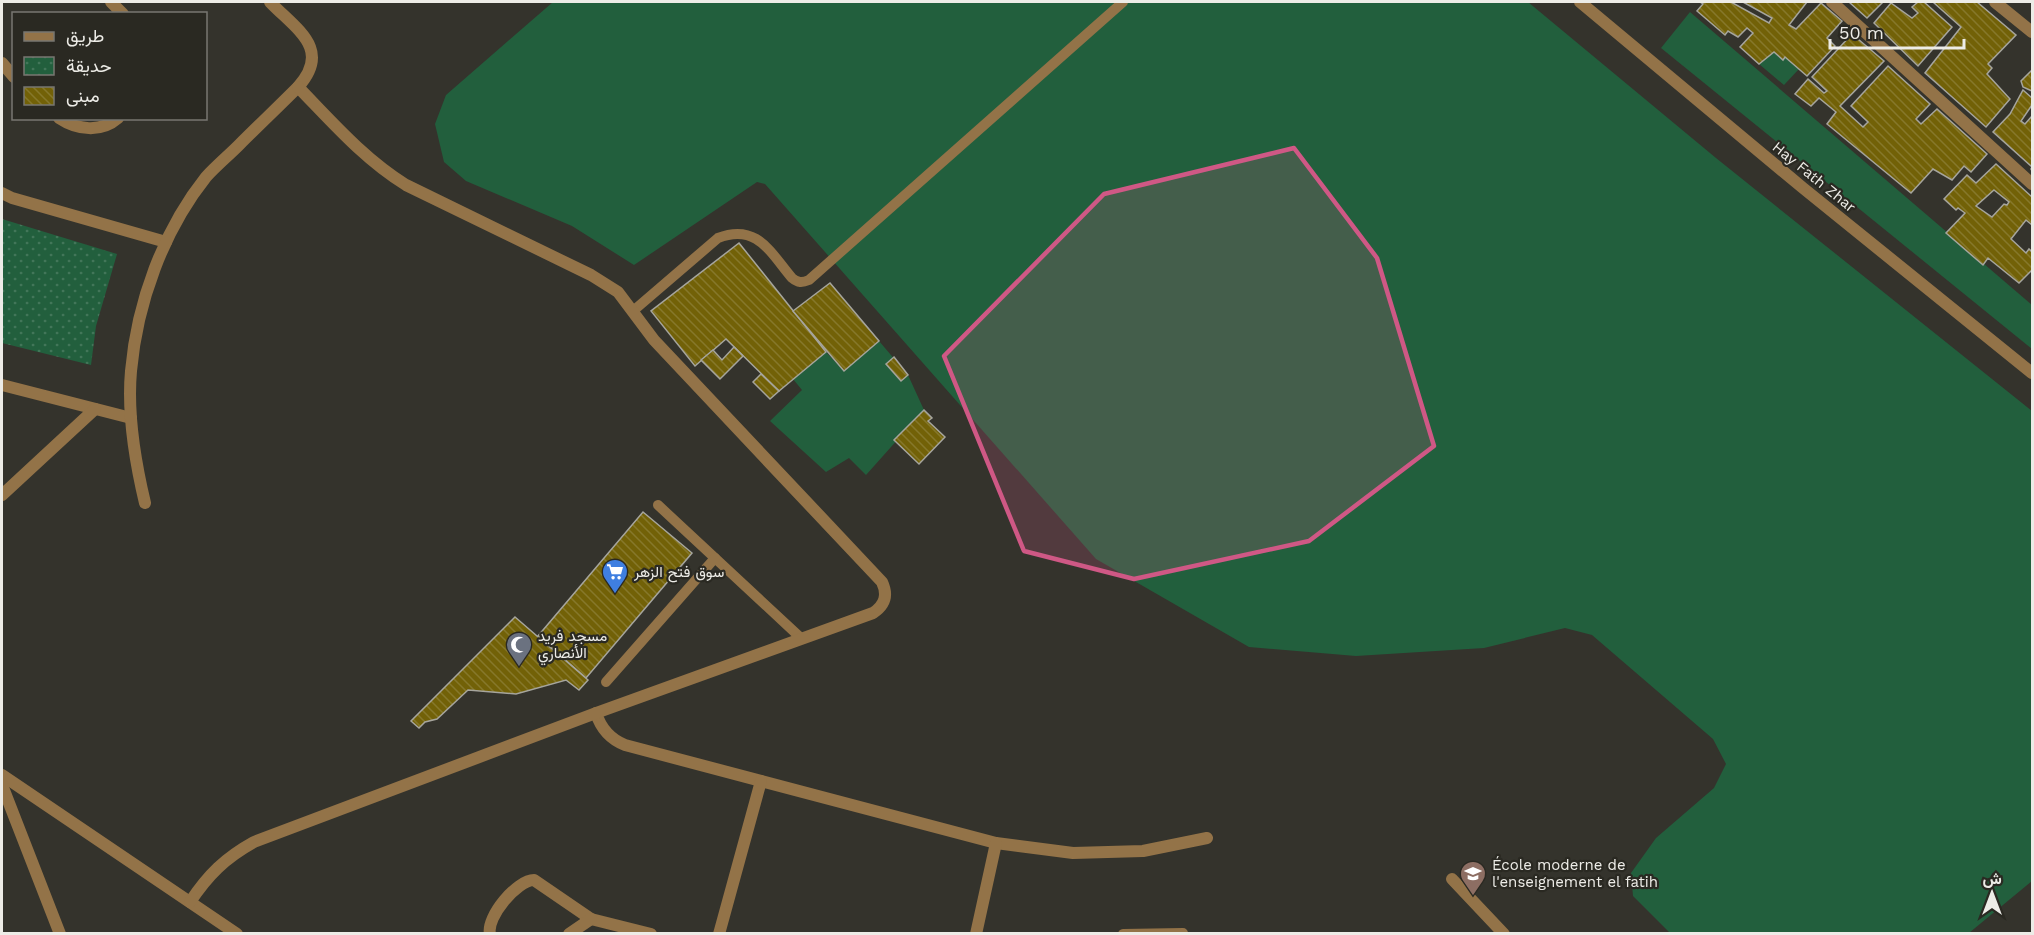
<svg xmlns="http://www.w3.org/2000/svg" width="2034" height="935" viewBox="0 0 2034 935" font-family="'Work Sans',Vazirmatn,sans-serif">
<defs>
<pattern id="park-dots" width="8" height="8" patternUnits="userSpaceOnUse" patternTransform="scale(1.5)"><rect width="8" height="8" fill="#225f3d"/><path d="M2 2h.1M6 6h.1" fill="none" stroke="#427659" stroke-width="1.8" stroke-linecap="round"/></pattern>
<pattern id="building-back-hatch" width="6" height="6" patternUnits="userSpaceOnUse" patternTransform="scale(1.5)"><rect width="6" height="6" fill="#726107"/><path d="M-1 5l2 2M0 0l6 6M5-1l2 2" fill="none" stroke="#86782b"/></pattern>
</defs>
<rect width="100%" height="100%" fill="#34332c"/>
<g fill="#225f3d">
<polygon points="553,2 1528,2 1716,158 2032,411 2032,881 1969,933 1670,933 1633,896 1631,873 1656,838 1714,788 1726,764 1713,739 1592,635 1565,628 1484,648 1356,656 1249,647 1096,559 765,184 757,182 634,265 572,226 466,181 444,162 435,124 446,95"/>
<polygon points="1690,12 2032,305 2032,349 1661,48"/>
<polygon points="1774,52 1783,60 1785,57 1799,69 1784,85 1759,64"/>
<polygon points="879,341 908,375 924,410 866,475 849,458 826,472 770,421 802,390 793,379 826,352 844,371"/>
</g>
<polygon fill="url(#park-dots)" points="2,219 117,254 96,326 91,365 2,343"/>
<g fill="url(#building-back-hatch)" stroke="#a6a59d" stroke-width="1.5" fill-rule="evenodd">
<polygon points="1700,2 1731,2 1769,23 1772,18 1743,2 1807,2 1789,25 1796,29 1821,3 1842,21 1827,38 1835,46 1807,76 1785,57 1783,60 1774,52 1759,64 1740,47 1753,33 1747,28 1738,37 1728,31 1725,35 1697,11 1703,4"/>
<polygon points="1849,2 1883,2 1867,18"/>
<polygon points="1918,2 1924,2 1952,27 1918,66 1874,23 1891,3 1912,18 1918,13 1912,7"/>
<polygon points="1933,2 1977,2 2016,35 1988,64 1992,68 1987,74 2010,99 1986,127 1925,73 1961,27"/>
<polygon points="1852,34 1884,61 1840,106 1863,127 1868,122 1851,106 1888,66 1930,104 1916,119 1921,124 1937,109 1987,154 1971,172 1964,166 1952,180 1933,169 1911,193 1827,124 1836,112 1819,98 1811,106 1795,94 1808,79 1824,93 1827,91 1812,77"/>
<polygon points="2032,70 2032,91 2023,87 2021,81"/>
<polygon points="2023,90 2032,98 2032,105 2021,121 2025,124 2032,116 2032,171 2031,169 2032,167 1993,132 2010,114"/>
<path d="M1996,164L2032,197V225L2026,220L2011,239L2026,253L2029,249L2031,251L2032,249V270L2019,283L1988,258L1983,265L1946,233L1965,213L1958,208L1956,210L1944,199L1967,175L1976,183ZM1994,190L2009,202L2007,205L2004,204L1992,217L1976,206Z"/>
<polygon points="739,243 826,352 779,391 726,339 695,366 651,311"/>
<polygon points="830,283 879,341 844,371 793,311"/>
<polygon points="734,347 743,356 720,379 701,360 713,350 722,360"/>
<polygon points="894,357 908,375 901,381 886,364"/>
<polygon points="761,374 779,391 770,399 753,382"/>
<polygon points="924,410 932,418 928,421 945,437 919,464 894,440"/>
<polygon points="643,512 692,553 586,678 538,636"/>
<polygon points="515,617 588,680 579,690 566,680 516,694 468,690 437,719 425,722 419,728 411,721"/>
</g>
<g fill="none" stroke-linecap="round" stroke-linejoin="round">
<g stroke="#937348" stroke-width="10">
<path d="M633,311L718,238C757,223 770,252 792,278C798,283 802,283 809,280L1123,2"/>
<polyline points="658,505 802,639"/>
<polyline points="606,682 715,558"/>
<polyline points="1123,934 1183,933"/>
</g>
<g stroke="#937348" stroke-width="12">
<polyline points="111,2 123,14"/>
<polyline points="1832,2 2032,184"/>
<polyline points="1995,2 2032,32"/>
<polyline points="2,63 14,77"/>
<path d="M59,118C77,130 101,133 118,118"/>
<polyline points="2,193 12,198 166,242"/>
<polyline points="2,385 131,418"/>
<polyline points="2,495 95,409"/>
<path d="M145,503C135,461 127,415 131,371C137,303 163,231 206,177C216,166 228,156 239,145C258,126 278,107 298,87C332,49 297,30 270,2"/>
<path d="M596,713C601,729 610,739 625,745L996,843L1073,853L1143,851L1207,838"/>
<polyline points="2,775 237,934"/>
<polyline points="2,785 60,934"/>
<polyline points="1452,879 1504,934"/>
<path d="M190,902C208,875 225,858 254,842L596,713L873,613C885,605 888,595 882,582L654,340L618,292L591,275L406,185C364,159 332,122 298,87"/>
<path d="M490,934C486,917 517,880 534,880L591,919L651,934"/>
<polyline points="569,934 591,919"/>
<polyline points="719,934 761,781"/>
<polyline points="976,934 996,843"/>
</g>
<polyline stroke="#937348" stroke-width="12" points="1580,2 1803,188 2032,373"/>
</g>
<path fill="#cf5885" fill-opacity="0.2" stroke="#cf5885" stroke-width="4.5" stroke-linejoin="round" d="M1294,148L1377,258L1434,446L1309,541L1134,579L1024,551L944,356L1104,194Z"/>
<defs>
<symbol id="supermarket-pin" viewBox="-11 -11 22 30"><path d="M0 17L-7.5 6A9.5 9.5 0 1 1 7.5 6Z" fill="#3f7fe0" stroke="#2a2922"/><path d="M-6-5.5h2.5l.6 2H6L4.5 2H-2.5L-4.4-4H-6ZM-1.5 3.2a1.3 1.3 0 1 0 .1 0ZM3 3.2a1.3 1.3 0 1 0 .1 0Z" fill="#fff"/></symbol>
<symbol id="mosque-pin" viewBox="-11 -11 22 30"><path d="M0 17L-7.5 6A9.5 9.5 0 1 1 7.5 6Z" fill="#6b7280" stroke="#2a2922"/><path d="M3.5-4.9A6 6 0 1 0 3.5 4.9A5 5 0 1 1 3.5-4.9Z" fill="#fff"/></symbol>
<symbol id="school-pin" viewBox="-11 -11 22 30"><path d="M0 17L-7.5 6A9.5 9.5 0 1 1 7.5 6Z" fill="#8d6e63" stroke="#2a2922"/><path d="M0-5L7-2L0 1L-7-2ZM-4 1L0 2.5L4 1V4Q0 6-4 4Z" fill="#fff"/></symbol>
</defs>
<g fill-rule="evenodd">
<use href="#supermarket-pin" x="600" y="557" width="30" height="40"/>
<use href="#mosque-pin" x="504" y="630" width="30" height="40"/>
<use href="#school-pin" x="1458" y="859" width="30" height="40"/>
</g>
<g text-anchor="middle" stroke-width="4.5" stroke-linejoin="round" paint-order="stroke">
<g font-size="15" fill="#edece7" stroke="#2a2922">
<text transform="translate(1814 177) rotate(39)" y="5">Hay Fath Zhar</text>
</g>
<g font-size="15" fill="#edece7" stroke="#2a2922" text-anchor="start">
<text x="634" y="577">سوق فتح الزهر</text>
<text x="538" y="641">مسجد فريد<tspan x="538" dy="17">الأنصاري</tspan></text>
<text x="1492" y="870">École moderne de<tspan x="1492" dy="17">l'enseignement el fatih</tspan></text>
</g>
</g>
<rect width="2034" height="935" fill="none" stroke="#edece7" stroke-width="6"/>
<rect x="12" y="12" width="195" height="108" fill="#2a2922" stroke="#787771" stroke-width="1.5"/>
<rect x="24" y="32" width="30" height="9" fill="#937348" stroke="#787771" stroke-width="1.5"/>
<text x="66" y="42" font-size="18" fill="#edece7">طريق</text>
<rect x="24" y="57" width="30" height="18" fill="url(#park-dots)" stroke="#787771" stroke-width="1.5"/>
<text x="66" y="72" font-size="18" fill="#edece7">حديقة</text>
<rect x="24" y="87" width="30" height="18" fill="url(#building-back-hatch)" stroke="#787771" stroke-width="1.5"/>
<text x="66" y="102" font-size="18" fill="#edece7">مبنى</text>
<g transform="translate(1992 893)" stroke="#2a2922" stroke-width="4.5" paint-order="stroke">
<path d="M0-4.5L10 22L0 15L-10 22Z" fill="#edece7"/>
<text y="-9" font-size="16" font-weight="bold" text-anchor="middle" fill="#edece7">ش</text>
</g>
<path d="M1830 39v9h134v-9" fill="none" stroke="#edece7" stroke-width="3"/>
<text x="1839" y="39" font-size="18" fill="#edece7" stroke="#2a2922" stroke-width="4.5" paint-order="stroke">50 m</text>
</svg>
